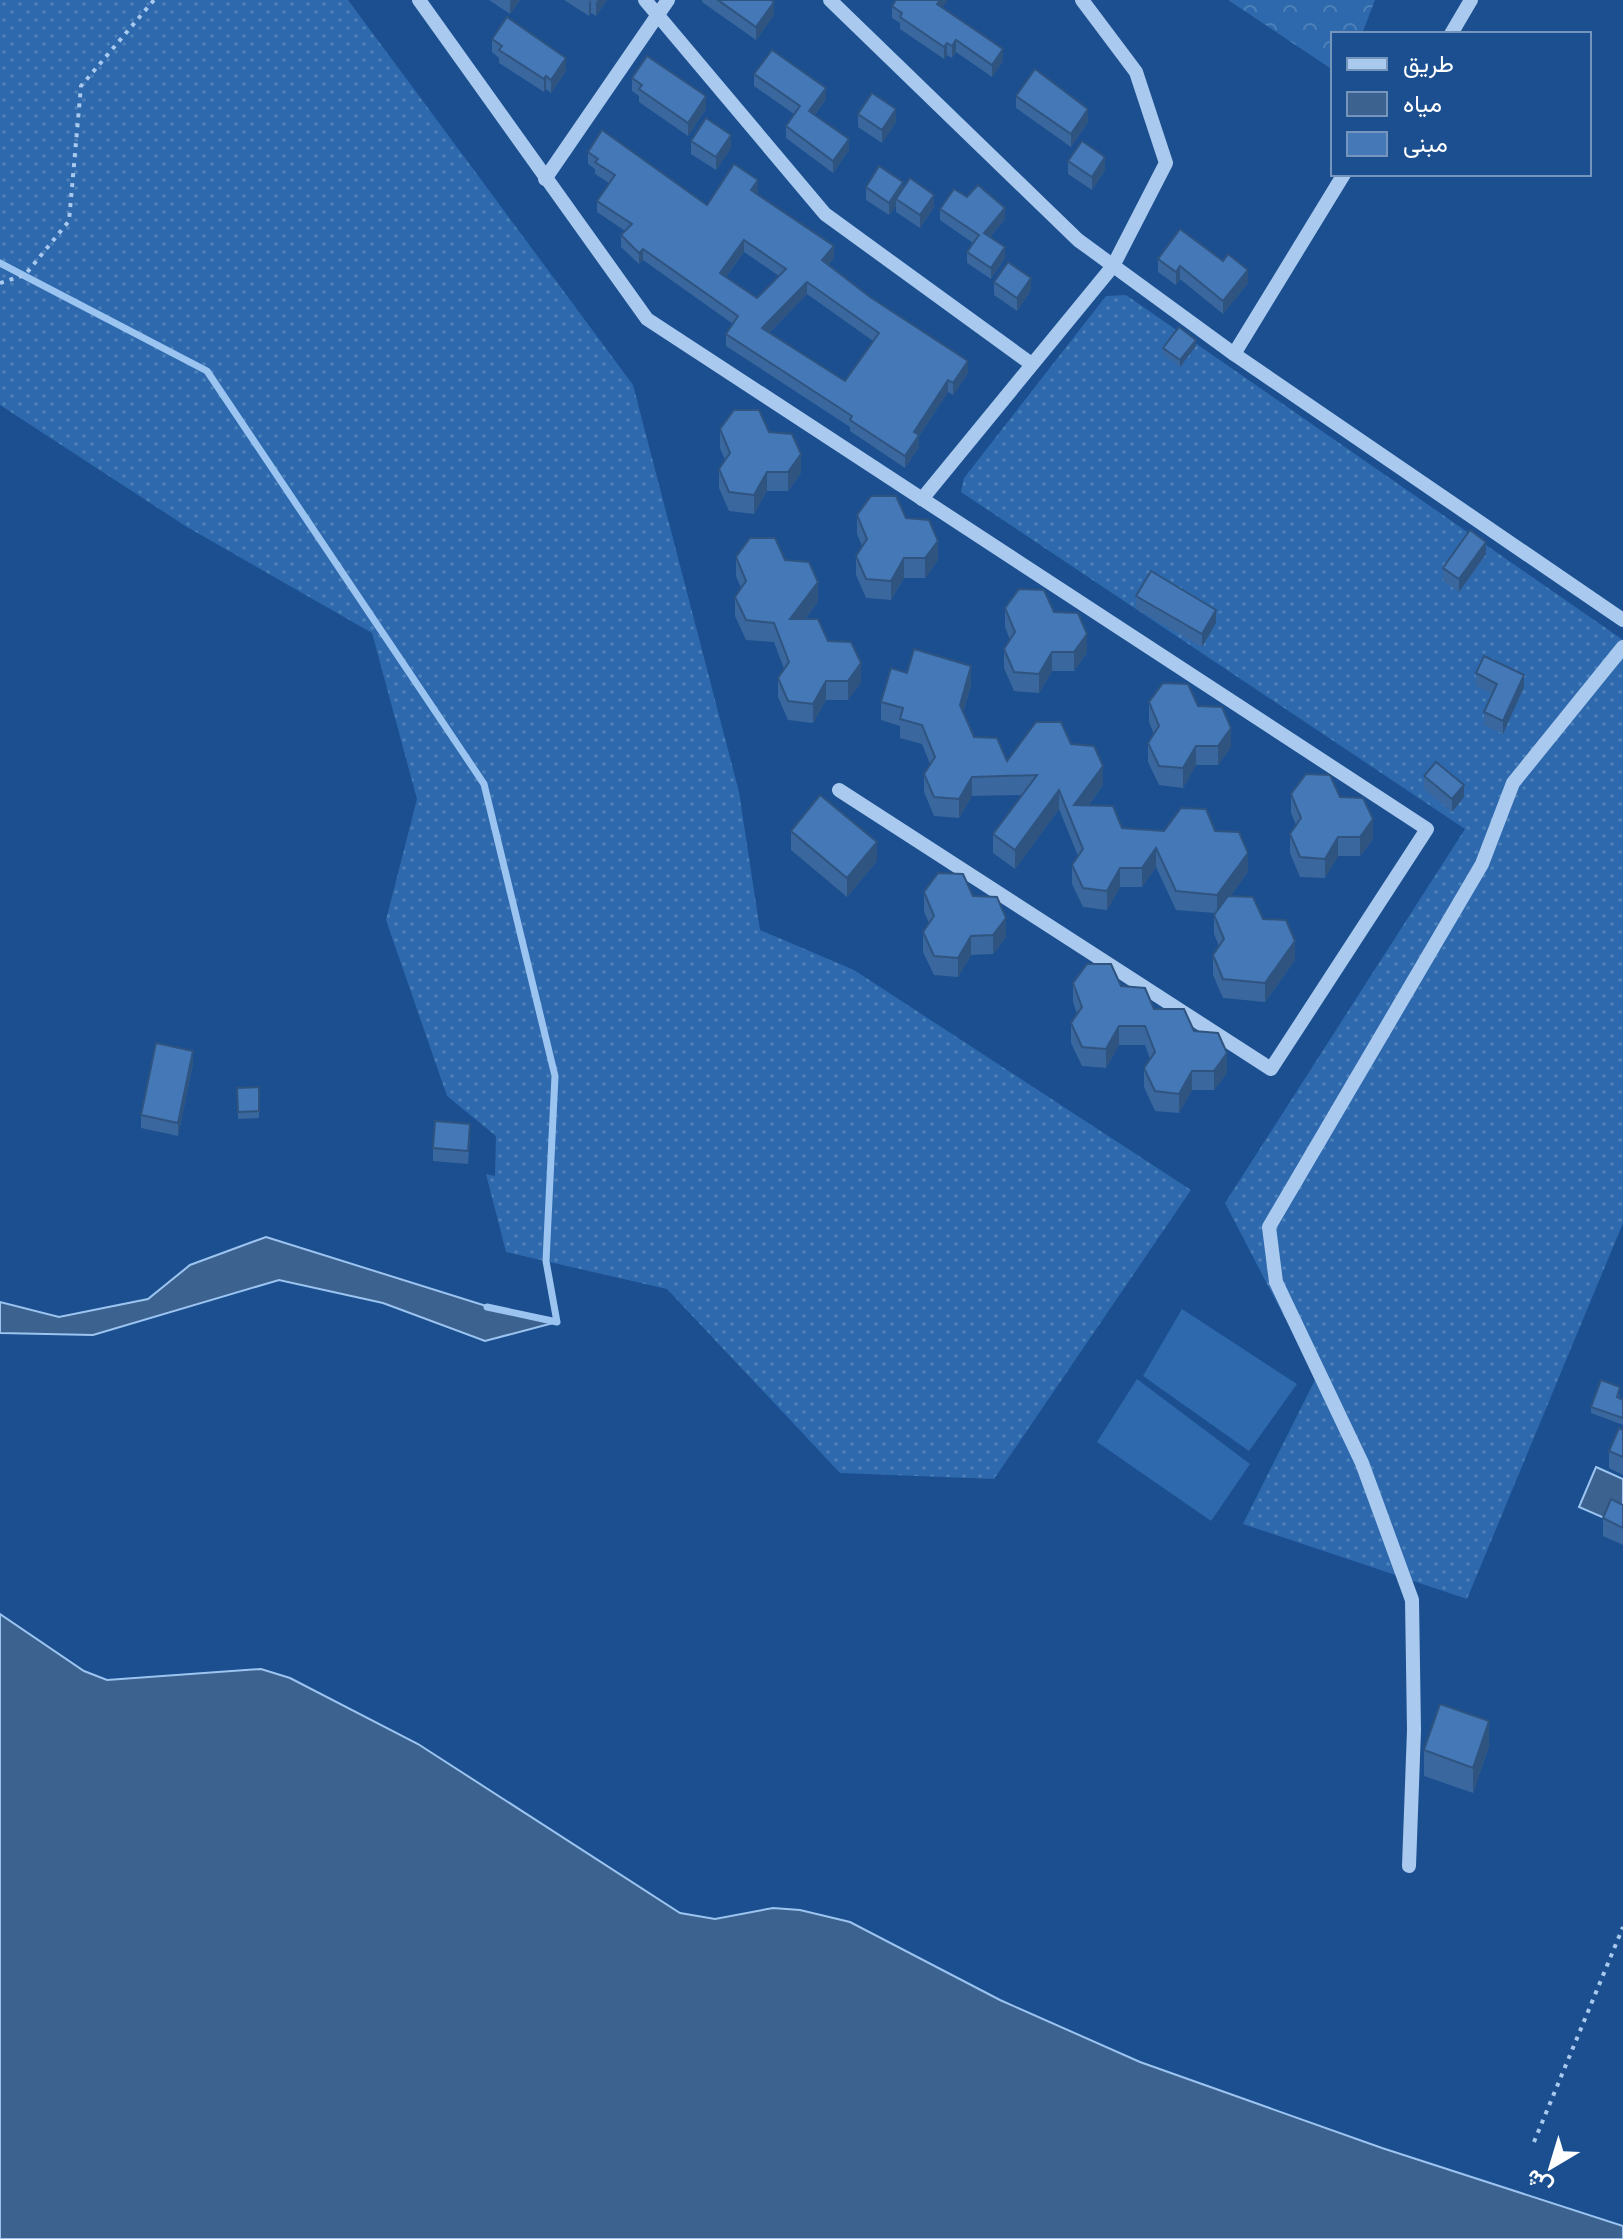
<svg xmlns="http://www.w3.org/2000/svg" width="1623" height="2239" viewBox="0 0 1623 2239" font-family="'Titillium Web',Vazirmatn,sans-serif">
<defs>
<pattern id="grass-dots" width="8" height="8" patternUnits="userSpaceOnUse" patternTransform="scale(2)"><rect width="8" height="8" fill="#2e69ad"/><path d="M2 2h.1M6 6h.1" fill="none" stroke="#4d80b9" stroke-width="1.8" stroke-linecap="round"/></pattern>
<pattern id="forest-crowns" width="20" height="18" patternUnits="userSpaceOnUse" patternTransform="scale(2)"><rect width="20" height="18" fill="#2e69ad"/><path d="M2 6a3 3 0 1 1 6 0M12 15a3 3 0 1 1 6 0" fill="none" stroke="#4d80b9"/></pattern>
</defs>
<rect width="100%" height="100%" fill="#1b4f8f"/>
<g fill="url(#grass-dots)">
<polygon points="0,0 348,0 633,385 739,792 760,930 854,970 1191,1190 994,1479 840,1473 667,1289 506,1252 486,1174 495,1176 496,1136 447,1096 386,920 417,799 372,633 187,527 0,405"/>
<polygon points="1126,295 1623,640 1623,1223 1467,1599 1243,1524 1316,1378 1225,1203 1465,829 961,492 964,478 1106,296"/>
</g>
<polygon fill="url(#forest-crowns)" points="1228,0 1375,0 1362,34 1333,34 1333,70"/>
<g fill="#2e69ad">
<polygon points="1182,1309 1297,1384 1249,1451 1143,1376"/>
<polygon points="1137,1379 1250,1464 1211,1521 1097,1442"/>
</g>
<g fill="#3c6290" stroke="#9cc4f0" stroke-width="2">
<polygon points="266,1237 499,1310 557,1322 485,1341 383,1303 279,1280 93,1335 0,1333 0,1302 59,1317 148,1299 190,1265"/>
<polygon points="1596,1467 1623,1479 1623,1526 1579,1507"/>
<polygon points="0,1614 84,1671 107,1680 261,1669 290,1678 418,1744 680,1913 715,1919 773,1908 800,1910 850,1922 1000,2000 1140,2062 1382,2148 1623,2226 1623,2239 0,2239"/>
</g>
<g fill="none" stroke-linecap="round" stroke-linejoin="round">
<polyline stroke="#9cc4f0" stroke-width="7" points="0,263 207,371 484,784 555,1076 546,1261 557,1322 487,1307"/>
<g stroke="#a9c9ee" stroke-width="4" stroke-dasharray="4 6" stroke-linecap="butt">
<polyline points="0,283 25,275 69,221 81,86 154,0"/>
<polyline points="1534,2142 1623,1927"/>
</g>
<g stroke="#a9c9ee" stroke-width="14">
<polyline points="419,0 647,319 1427,829 1271,1069 839,790"/>
<polyline points="645,0 825,214 1030,363"/>
<polyline points="830,0 1078,240 1234,354 1623,620"/>
<polyline points="1451,34 1471,0"/>
<polyline points="545,179 668,0"/>
<polyline points="1234,354 1344,174"/>
<polyline points="922,499 1113,266 1166,163 1136,72 1082,0"/>
<polyline points="1409,1866 1414,1730 1412,1600 1362,1463 1276,1282 1269,1227 1482,864 1513,783 1623,647"/>
</g>
</g>
<g fill="#3a679d" fill-rule="evenodd">
<polygon points="489,0 520,0 510,14"/>
<polygon points="564,0 607,0 596,16 591,13 589,16"/>
<polygon points="702,0 771,0 774,15 756,40 702,2"/>
<polygon points="892,6 942,8 1003,61 992,77 956,52 952,58 947,55 944,59 900,29 900,23 892,18"/>
<polygon points="492,39 566,71 551,93 546,89 544,92 499,63 499,58 492,52"/>
<polygon points="754,74 826,99 815,115 849,150 833,173 786,138 786,126 794,114 754,86"/>
<polygon points="632,78 706,109 688,136 639,102 639,96 632,91"/>
<polygon points="1016,96 1088,122 1071,147 1016,108"/>
<polygon points="858,114 896,122 882,143 858,127"/>
<polygon points="691,141 731,148 716,170 691,154"/>
<path d="M588,152L707,205L758,192L757,194L834,258L828,265L968,373L953,395L948,392L919,436V447L905,468L850,431V427L726,346V334L733,324L643,260L639,264L621,247V235L625,231L597,212V201L609,183L595,174V169L588,164ZM744,252L779,276L757,298L726,277ZM807,294L873,341L845,381L769,333Z"/>
<polygon points="1068,161 1105,170 1092,190 1068,174"/>
<polygon points="866,187 903,188 934,207 920,228 896,212 896,206 889,215 866,200"/>
<polygon points="967,197 1005,219 990,237 1005,258 991,279 967,263 967,252 973,243 940,220 940,209"/>
<polygon points="1158,259 1248,283 1223,314 1180,279 1176,285 1158,272"/>
<polygon points="994,282 1031,290 1017,311 994,295"/>
<polygon points="1196,346 1180,367 1163,354 1163,348"/>
<polygon points="720,429 769,432 801,473 788,491 767,491 754,514 729,511 719,488 719,469 725,460 720,448"/>
<polygon points="857,515 906,518 938,560 925,578 904,578 891,600 866,598 856,575 856,556 862,546 857,534"/>
<polygon points="1486,554 1459,592 1443,581 1443,568"/>
<polygon points="736,557 785,560 818,602 805,619 828,641 861,682 848,700 826,700 813,723 788,720 778,697 778,678 784,669 774,642 746,640 735,616 735,597 741,588 736,576"/>
<polygon points="1136,596 1216,623 1202,647 1136,609"/>
<polygon points="1005,608 1054,612 1087,653 1074,671 1052,671 1039,693 1014,691 1004,668 1004,649 1010,640 1005,627"/>
<polygon points="907,673 971,685 963,713 974,737 1007,761 1071,744 1103,785 1088,806 1122,828 1164,831 1215,831 1248,872 1230,896 1263,919 1295,960 1265,1002 1223,998 1213,975 1213,955 1219,946 1214,934 1214,915 1215,913 1176,910 1156,867 1142,887 1120,887 1107,910 1083,907 1072,884 1072,865 1078,856 1059,809 1015,869 993,853 993,834 1022,795 972,796 959,818 934,816 924,792 924,774 930,764 922,744 900,738 900,726 881,720 881,702"/>
<polygon points="1476,673 1524,687 1503,734 1484,725 1484,712 1492,694 1476,686"/>
<polygon points="1149,702 1198,706 1231,747 1218,765 1196,765 1183,788 1159,785 1148,762 1148,743 1154,734 1149,722"/>
<polygon points="1424,776 1464,797 1452,812 1424,789"/>
<polygon points="1291,794 1340,797 1373,839 1360,856 1338,856 1325,878 1300,877 1290,853 1290,834 1296,825 1291,813"/>
<polygon points="791,831 877,861 847,897 791,850"/>
<polygon points="924,892 973,896 1006,937 993,954 971,955 958,977 934,975 923,952 923,932 929,923 924,912"/>
<polygon points="1073,983 1121,986 1154,1009 1194,1031 1227,1073 1214,1090 1192,1090 1179,1113 1155,1111 1144,1087 1144,1068 1150,1059 1145,1045 1119,1045 1106,1068 1082,1066 1071,1043 1071,1023 1077,1014 1073,1002"/>
<polygon points="193,1064 178,1136 141,1128 141,1115"/>
<polygon points="259,1087 259,1118 238,1119 237,1088"/>
<polygon points="470,1137 468,1164 433,1161 433,1148"/>
<polygon points="1620,1394 1619,1398 1623,1400 1623,1425 1591,1413 1591,1407"/>
<polygon points="1623,1430 1623,1475 1609,1468 1609,1451"/>
<polygon points="1623,1505 1623,1545 1603,1536 1603,1518"/>
<polygon points="1489,1746 1473,1793 1424,1776 1424,1750"/>
</g>
<g fill="#305480">
<polygon points="511,0 520,0 510,14 510,2"/>
<polygon points="591,0 591,13 589,16 589,3"/>
<polygon points="598,0 607,0 596,16 596,3"/>
<polygon points="940,0 948,0 937,16 937,4"/>
<polygon points="774,2 774,15 756,40 756,27"/>
<polygon points="956,40 956,52 952,58 952,46"/>
<polygon points="947,43 947,55 944,59 944,47"/>
<polygon points="1003,49 1003,61 992,77 992,65"/>
<polygon points="566,58 566,71 551,93 551,80"/>
<polygon points="546,76 546,89 544,92 544,79"/>
<polygon points="826,88 826,99 809,123 809,111"/>
<polygon points="706,96 706,109 688,136 688,123"/>
<polygon points="896,109 896,122 882,143 882,130"/>
<polygon points="1088,109 1088,122 1071,147 1071,134"/>
<polygon points="731,135 731,148 716,170 716,157"/>
<polygon points="849,139 849,150 833,173 833,161"/>
<polygon points="1105,157 1105,170 1092,190 1092,177"/>
<polygon points="758,180 758,192 751,202 751,190"/>
<polygon points="903,182 903,195 896,199 896,206 889,215 889,203"/>
<polygon points="934,195 934,207 920,228 920,215"/>
<polygon points="1005,208 1005,219 984,244 984,233"/>
<polygon points="744,240 744,252 720,285 720,273"/>
<polygon points="834,246 834,258 822,272 822,260"/>
<polygon points="1005,247 1005,258 991,279 991,268"/>
<polygon points="643,249 643,260 639,264 639,253"/>
<polygon points="1180,266 1180,279 1176,285 1176,272"/>
<polygon points="1248,270 1248,283 1223,314 1223,301"/>
<polygon points="1031,278 1031,290 1017,311 1017,298"/>
<polygon points="807,282 807,294 762,340 762,328"/>
<polygon points="1196,340 1196,346 1180,367 1180,360"/>
<polygon points="968,361 968,373 953,395 953,383"/>
<polygon points="948,380 948,392 919,436 919,447 905,468 905,456 914,432"/>
<polygon points="801,454 801,473 788,491 788,472"/>
<polygon points="767,472 767,491 754,514 754,495"/>
<polygon points="938,541 938,560 925,578 925,558"/>
<polygon points="1486,542 1486,554 1459,592 1459,579"/>
<polygon points="904,558 904,578 891,600 891,581"/>
<polygon points="818,582 818,602 790,638 790,619"/>
<polygon points="1216,610 1216,623 1202,647 1202,634"/>
<polygon points="1087,634 1087,653 1074,671 1074,652"/>
<polygon points="1052,652 1052,671 1039,693 1039,674"/>
<polygon points="861,663 861,682 848,700 848,681"/>
<polygon points="971,666 971,685 960,724 960,705"/>
<polygon points="1524,675 1524,687 1503,734 1503,721"/>
<polygon points="826,681 826,700 813,723 813,704"/>
<polygon points="1231,728 1231,747 1218,765 1218,746"/>
<polygon points="1196,746 1196,765 1183,788 1183,768"/>
<polygon points="1103,766 1103,785 1074,824 1074,805"/>
<polygon points="972,777 972,796 959,818 959,799"/>
<polygon points="1464,785 1464,797 1452,812 1452,799"/>
<polygon points="1059,790 1059,809 1015,869 1015,850"/>
<polygon points="1373,819 1373,839 1360,856 1360,837"/>
<polygon points="1338,837 1338,856 1325,878 1325,859"/>
<polygon points="877,842 877,861 847,897 847,878"/>
<polygon points="1156,848 1156,867 1142,887 1142,868"/>
<polygon points="1248,853 1248,872 1217,914 1217,895"/>
<polygon points="1120,868 1120,887 1107,910 1107,891"/>
<polygon points="1006,918 1006,937 993,954 993,935"/>
<polygon points="971,936 971,955 958,977 958,958"/>
<polygon points="1295,941 1295,960 1265,1002 1265,983"/>
<polygon points="1119,1026 1119,1045 1106,1068 1106,1049"/>
<polygon points="193,1051 193,1064 178,1136 178,1123"/>
<polygon points="1227,1053 1227,1073 1214,1090 1214,1071"/>
<polygon points="1192,1071 1192,1090 1179,1113 1179,1094"/>
<polygon points="1489,1721 1489,1746 1473,1793 1473,1768"/>
</g>
<g fill="#4478b7" stroke="#305480" stroke-width="2" fill-rule="evenodd">
<polygon points="718,0 771,0 774,2 756,27"/>
<polygon points="896,0 940,0 937,4 1003,49 992,65 956,40 952,46 947,43 944,47 900,17 902,13 892,6"/>
<polygon points="507,17 566,58 551,80 546,76 544,79 499,50 502,46 492,39"/>
<polygon points="772,50 826,88 809,111 849,139 833,161 786,126 800,106 754,74"/>
<polygon points="647,56 706,96 688,123 639,89 642,85 632,78"/>
<polygon points="1035,69 1088,109 1071,134 1016,96"/>
<polygon points="872,93 896,109 882,130 858,114"/>
<polygon points="706,118 731,135 716,157 691,141"/>
<path d="M602,130L707,205L734,164L758,180L751,190L834,246L822,260L870,297L968,361L953,383L948,380L914,432L919,435L905,456L850,420L852,416L726,334L738,316L643,249L639,253L621,235L632,224L597,201L615,175L595,162L598,159L588,152ZM744,240L786,269L757,298L720,273ZM807,282L879,333L845,381L762,328Z"/>
<polygon points="1082,141 1105,157 1092,177 1068,161"/>
<polygon points="879,166 903,182 889,203 866,187"/>
<polygon points="910,178 934,195 920,215 896,199"/>
<polygon points="978,185 1005,208 984,233 1005,247 991,268 967,252 979,235 940,209 954,189 967,197"/>
<polygon points="1180,229 1223,261 1228,254 1248,270 1223,301 1180,266 1176,272 1158,259"/>
<polygon points="1008,262 1031,278 1017,298 994,282"/>
<polygon points="1179,327 1196,340 1180,360 1163,348"/>
<polygon points="734,410 759,410 769,432 792,434 801,454 788,472 767,472 754,495 729,492 719,469 730,453 720,429"/>
<polygon points="871,496 896,496 906,518 929,520 938,541 925,558 904,558 891,581 866,579 856,556 867,539 857,515"/>
<polygon points="1470,530 1486,542 1459,579 1443,568"/>
<polygon points="750,538 775,538 785,560 809,562 818,582 790,619 818,619 828,641 851,642 861,663 848,681 826,681 813,704 788,701 778,678 789,662 774,623 746,620 735,597 746,581 736,557"/>
<polygon points="1151,571 1216,610 1202,634 1136,596"/>
<polygon points="1019,589 1044,590 1054,612 1078,613 1087,634 1074,652 1052,652 1039,674 1014,672 1004,649 1015,632 1005,608"/>
<polygon points="914,649 971,666 960,705 974,737 997,738 1007,761 1036,722 1061,722 1071,744 1094,746 1103,766 1074,805 1113,806 1122,828 1164,831 1181,808 1206,809 1215,831 1239,832 1248,853 1217,895 1176,891 1156,848 1142,868 1120,868 1107,891 1083,888 1072,865 1083,849 1059,790 1015,850 993,834 1037,775 972,777 959,799 934,797 924,774 935,757 922,725 900,719 903,708 881,702 891,668 907,673"/>
<polygon points="1484,656 1524,675 1503,721 1484,712 1497,684 1476,673"/>
<polygon points="1163,683 1188,684 1198,706 1222,707 1231,728 1218,746 1196,746 1183,768 1159,766 1148,743 1159,726 1149,702"/>
<polygon points="1436,762 1464,785 1452,799 1424,776"/>
<polygon points="1306,774 1330,775 1340,797 1363,798 1373,819 1360,837 1338,837 1325,859 1300,857 1290,834 1301,818 1291,794"/>
<polygon points="820,795 877,842 847,878 791,831"/>
<polygon points="938,873 963,874 973,896 997,897 1006,918 993,935 971,936 958,958 934,956 923,932 934,916 924,892"/>
<polygon points="1228,896 1253,897 1263,919 1286,920 1295,941 1265,983 1223,979 1213,955 1224,939 1214,915"/>
<polygon points="1087,964 1111,964 1121,986 1145,988 1154,1009 1184,1009 1194,1031 1218,1033 1227,1053 1214,1071 1192,1071 1179,1094 1155,1091 1144,1068 1155,1052 1145,1026 1119,1026 1106,1049 1082,1047 1071,1023 1082,1007 1073,983"/>
<polygon points="156,1043 193,1051 178,1123 141,1115"/>
<polygon points="259,1087 259,1111 238,1112 237,1088"/>
<polygon points="435,1121 470,1124 468,1151 433,1148"/>
<polygon points="1601,1380 1620,1387 1617,1397 1623,1400 1623,1418 1591,1407"/>
<polygon points="1619,1428 1623,1430 1623,1457 1609,1451"/>
<polygon points="1611,1499 1623,1505 1623,1528 1603,1518"/>
<polygon points="1440,1704 1489,1721 1473,1768 1424,1750"/>
</g>
<rect x="1331" y="32" width="260" height="144" fill="#1b4f8f" stroke="#7695bc" stroke-width="2"/>
<rect x="1347" y="58" width="40" height="12" fill="#a9c9ee" stroke="#7695bc" stroke-width="2"/>
<text x="1403" y="72" font-size="24" fill="#ffffff">طريق</text>
<rect x="1347" y="92" width="40" height="24" fill="#3c6290" stroke="#7695bc" stroke-width="2"/>
<text x="1403" y="112" font-size="24" fill="#ffffff">مياه</text>
<rect x="1347" y="132" width="40" height="24" fill="#4478b7" stroke="#7695bc" stroke-width="2"/>
<text x="1403" y="152" font-size="24" fill="#ffffff">مبنى</text>
<g transform="translate(1551 2167) rotate(218)" stroke="#1b4f8f" stroke-width="6" paint-order="stroke">
<path d="M0-6L14 30L0 20L-14 30Z" fill="#ffffff"/>
<text y="-12" font-size="22" font-weight="bold" text-anchor="middle" fill="#ffffff">ش</text>
</g>
</svg>
